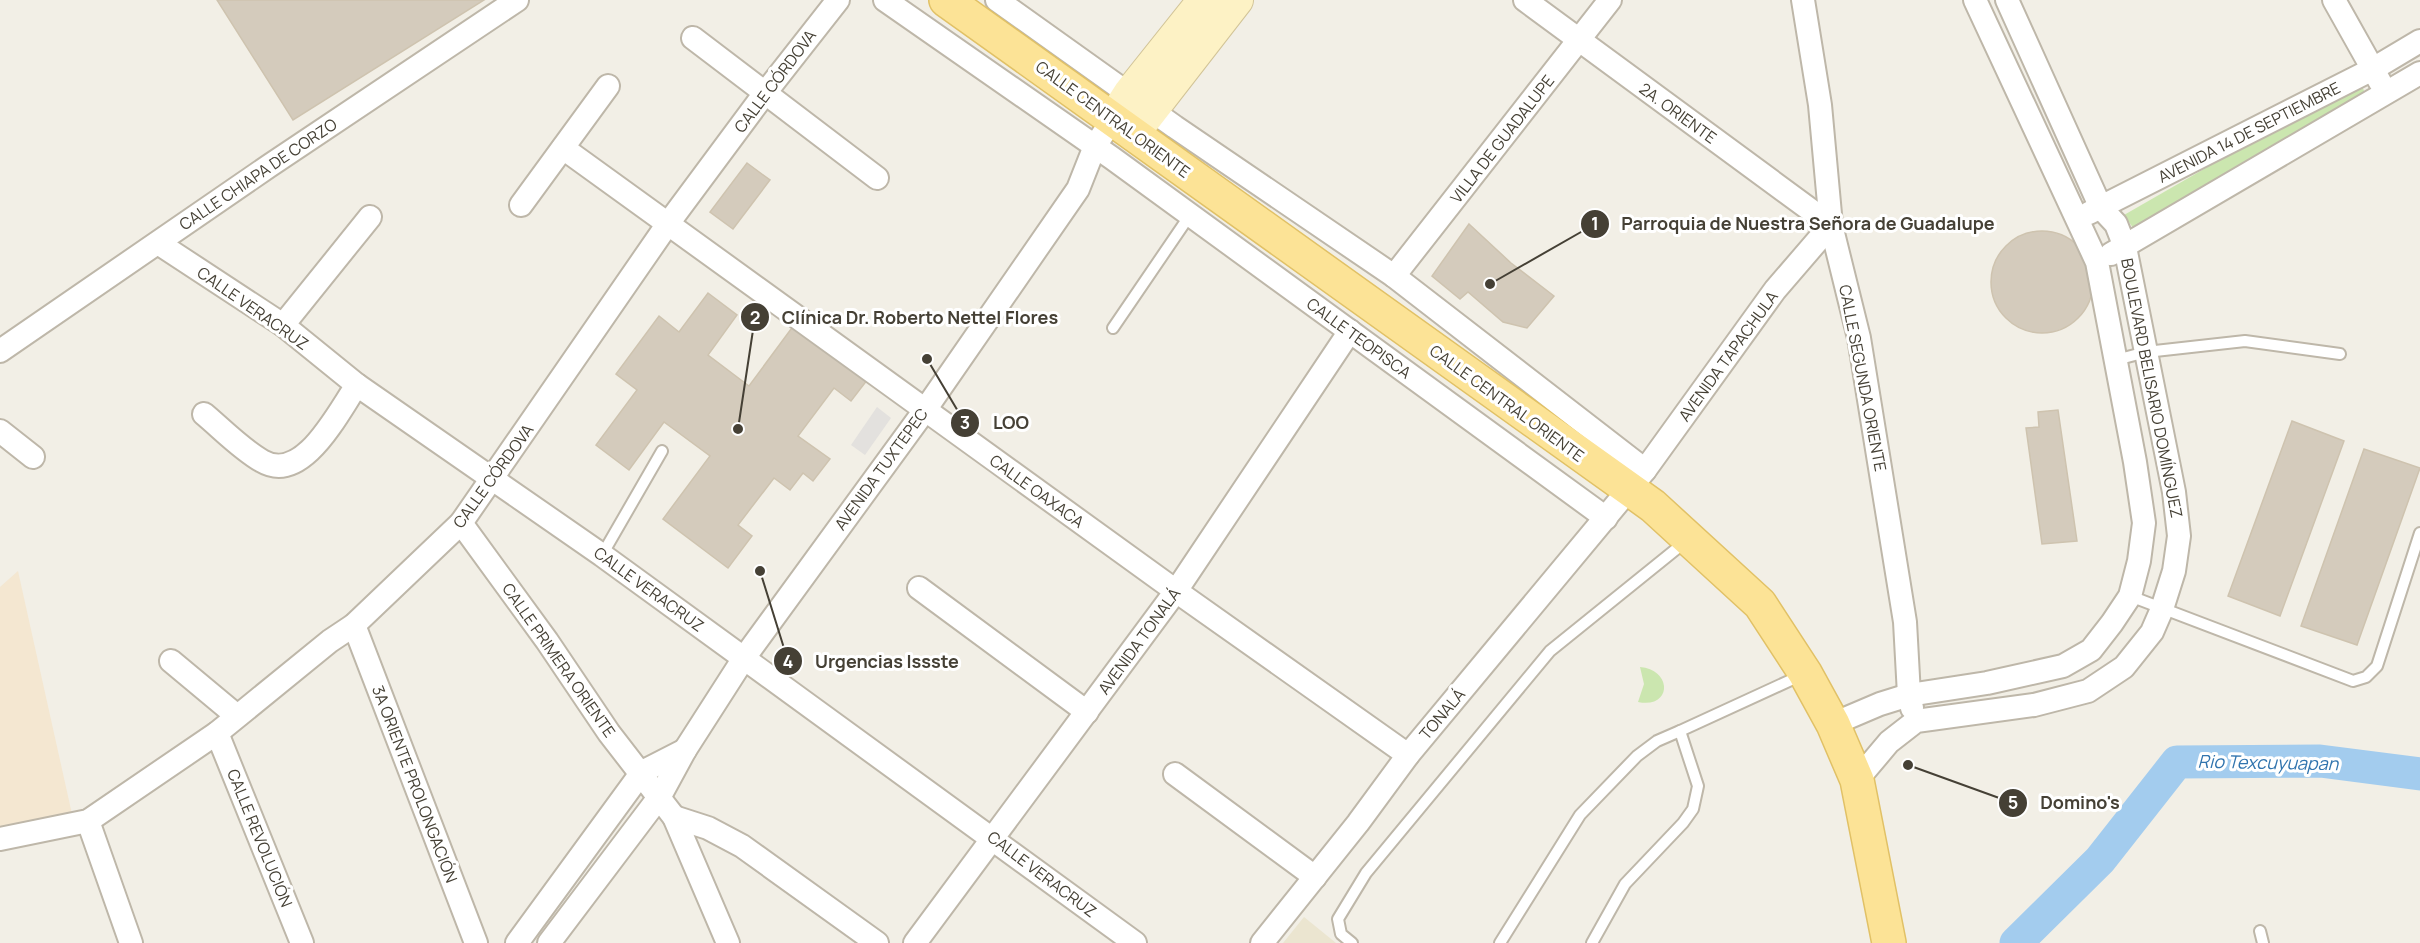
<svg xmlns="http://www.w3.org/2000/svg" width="2420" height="943" viewBox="0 0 2420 943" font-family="Manrope,sans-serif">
<rect width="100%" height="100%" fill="#f2efe6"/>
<polygon fill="#f4e7d1" points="18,571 72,814 0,833 0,587"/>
<polygon fill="#ebe5d0" points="1304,917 1336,943 1283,943"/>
<g fill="#cbe6af">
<polygon points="2359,80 2367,97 2138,235 2124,215"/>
<path d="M1640,667C1673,670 1672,709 1638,702L1644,684Z"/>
</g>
<polygon fill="#e3e1de" points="877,407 891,418 865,455 851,445"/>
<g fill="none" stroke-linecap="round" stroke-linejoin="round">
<polyline stroke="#a3ccee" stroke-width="33" points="2016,943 2100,860 2177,762 2320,761 2420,774"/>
</g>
<g fill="#d4cbbc" stroke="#cec3af" stroke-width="1.5">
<polygon points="217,0 484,0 293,120"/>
<polygon points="747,163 770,180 733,229 710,212"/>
<polygon points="1469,224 1511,263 1554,296 1527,328 1503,322 1468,292 1460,299 1432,276"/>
<circle cx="2042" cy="282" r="51"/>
<polygon points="708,293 737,315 708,355 749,386 794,325 868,379 851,401 834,388 798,436 830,459 813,481 803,473 790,490 774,478 738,525 752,536 728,568 663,519 710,456 664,422 629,470 596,445 637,390 616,374 659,316 679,332"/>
<polygon points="2058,410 2077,541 2042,544 2026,428 2039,427 2038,412"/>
<polygon points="2292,421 2344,441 2280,616 2228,596"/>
<polygon points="2364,449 2420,468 2357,645 2301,626"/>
</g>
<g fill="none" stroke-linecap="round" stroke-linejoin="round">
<defs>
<g id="service">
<polyline points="1113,328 1190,215"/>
<polyline points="2116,360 2146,352 2245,341 2340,354"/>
<polyline points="602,555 662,451"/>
<polyline points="2130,596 2353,681 2366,677 2377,666 2420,533"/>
<polyline points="2260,931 2263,943"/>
<polyline points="1352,943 1341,934 1338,919 1366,873 1550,651 1685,542"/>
<polyline points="1500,943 1580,815 1637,756 1657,741 1680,731"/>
<polyline points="1592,943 1625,884 1683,823 1693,809 1698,786 1680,731 1802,675"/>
</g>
<g id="minor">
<polyline points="885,0 1112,158 1606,518"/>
<polyline points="997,0 1175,127 1394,276 1645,470"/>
<polyline points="1803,0 1820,105 1831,225 1859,338 1905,622 1909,695 1912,708"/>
<polyline points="2334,0 2380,82"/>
<polyline points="693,38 877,178"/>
<polyline points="563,148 1176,591 1408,755"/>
<polyline points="521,205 608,86"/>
<polyline points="2089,213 2373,69 2420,41"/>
<polyline points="158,243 283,325 357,385 602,555 1135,943"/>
<polyline points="2111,254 2420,73"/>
<polyline points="1394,276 1610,0"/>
<polyline points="283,325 370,217"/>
<polyline points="0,351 269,166 517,0"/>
<path d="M204,414C222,429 241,449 262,461C303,485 338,412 357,385"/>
<polyline points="0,431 33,457"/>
<polyline points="461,523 547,641 609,733 674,817 728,943"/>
<polyline points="919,588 1087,712"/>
<polyline points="354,625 476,943"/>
<polyline points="171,661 237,716"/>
<polyline points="1833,724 1880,704 1909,695 1987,683 2063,666 2091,650 2112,623 2130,596 2139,561 2144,523 2135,462 2097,262 1975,0"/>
<polyline points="217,733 302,943"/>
<polyline points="1175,774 1315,877"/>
<polyline points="1857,780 1889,742 1916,721 2034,705 2088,691 2124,667 2152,632 2162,609 2174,571 2179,536 2174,492 2125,247 2116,224 2101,208 2007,0"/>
<polyline points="674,817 708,828 742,846 877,943"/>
<polyline points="88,821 131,943"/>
<polyline points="0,839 88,821 217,733 330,641 354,625 461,523 667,225 765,93 838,0"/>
<polyline points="517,943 642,772 685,750"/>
<polyline points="549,943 660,796 685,750 744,658 925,410 1078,189 1095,146 1113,119"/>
<polyline points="915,943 1176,591 1350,331"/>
<polyline points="1262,943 1358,823 1408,755 1645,470 1775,290 1831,225 1525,0"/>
</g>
<g id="secondary">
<polyline points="1113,119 1129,94 1204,0"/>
<polyline points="1133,134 1237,0"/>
</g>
<polyline id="primary" points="946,0 1653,506 1760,604 1805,673 1833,724 1857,780 1889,943"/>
</defs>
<use href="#service" stroke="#beb7a9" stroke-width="14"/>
<use href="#minor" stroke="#beb7a9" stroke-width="26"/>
<use href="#secondary" stroke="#d2c497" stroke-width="34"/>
<use href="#primary" stroke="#e1c166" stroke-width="36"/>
<use href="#service" stroke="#fff" stroke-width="10"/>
<use href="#minor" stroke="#fff" stroke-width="22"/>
<use href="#secondary" stroke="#fdf2c5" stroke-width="32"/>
<use href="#primary" stroke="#fce396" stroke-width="33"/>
</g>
<g text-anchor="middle" stroke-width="6" stroke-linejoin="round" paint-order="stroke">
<g font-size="16" fill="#454035" stroke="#fff">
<text transform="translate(775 81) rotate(-53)" y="6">CALLE CÓRDOVA</text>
<text transform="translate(1678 113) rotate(36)" y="6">2A. ORIENTE</text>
<text transform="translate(1113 119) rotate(36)" y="6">CALLE CENTRAL ORIENTE</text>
<text transform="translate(2249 132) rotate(-27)" y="6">AVENIDA 14 DE SEPTIEMBRE</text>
<text transform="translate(1502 139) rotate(-52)" y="6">VILLA DE GUADALUPE</text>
<text transform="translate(258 174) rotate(-34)" y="6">CALLE CHIAPA DE CORZO</text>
<text transform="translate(253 308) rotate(35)" y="6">CALLE VERACRUZ</text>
<text transform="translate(1359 338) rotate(36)" y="6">CALLE TEOPISCA</text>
<text transform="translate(1728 356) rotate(-54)" y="6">AVENIDA TAPACHULA</text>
<text transform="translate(1863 378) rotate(79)" y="6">CALLE SEGUNDA ORIENTE</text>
<text transform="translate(2152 388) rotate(79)" y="6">BOULEVARD BELISARIO DOMÍNGUEZ</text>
<text transform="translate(1507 403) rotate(36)" y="6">CALLE CENTRAL ORIENTE</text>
<text transform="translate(881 469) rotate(-54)" y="6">AVENIDA TUXTEPEC</text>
<text transform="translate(493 476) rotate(-54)" y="6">CALLE CÓRDOVA</text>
<text transform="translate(1037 491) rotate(36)" y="6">CALLE OAXACA</text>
<text transform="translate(649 589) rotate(36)" y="6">CALLE VERACRUZ</text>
<text transform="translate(1139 641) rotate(-54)" y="6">AVENIDA TONALÁ</text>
<text transform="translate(559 660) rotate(55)" y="6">CALLE PRIMERA ORIENTE</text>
<text transform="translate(1442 714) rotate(-50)" y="6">TONALÁ</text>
<text transform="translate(415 784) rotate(69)" y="6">3A ORIENTE PROLONGACIÓN</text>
<text transform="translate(260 838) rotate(68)" y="6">CALLE REVOLUCIÓN</text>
<text transform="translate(1042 874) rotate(37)" y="6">CALLE VERACRUZ</text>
</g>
<g font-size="18" font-style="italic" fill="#3174ae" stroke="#fff">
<text transform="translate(2268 763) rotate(1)" y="6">Rio Texcuyuapan</text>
</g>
</g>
<path fill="none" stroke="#454035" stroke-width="2" d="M1490 284L1595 224M738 429L755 317M927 359L965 423M760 571L788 661M1908 765L2013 803"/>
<g fill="#454035" stroke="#fff" stroke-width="2">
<circle cx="1490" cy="284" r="6"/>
<circle cx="738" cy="429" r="6"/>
<circle cx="927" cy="359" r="6"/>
<circle cx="760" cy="571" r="6"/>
<circle cx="1908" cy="765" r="6"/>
<circle cx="1595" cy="224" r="15"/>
<circle cx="755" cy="317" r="15"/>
<circle cx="965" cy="423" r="15"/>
<circle cx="788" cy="661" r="15"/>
<circle cx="2013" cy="803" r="15"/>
</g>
<g font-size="18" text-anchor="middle" font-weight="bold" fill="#fff">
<text x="1595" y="230">1</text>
<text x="755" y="324">2</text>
<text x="965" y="429">3</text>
<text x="788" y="668">4</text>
<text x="2013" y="809">5</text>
</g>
<g font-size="18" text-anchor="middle" font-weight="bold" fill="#454035" stroke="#fff" stroke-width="6" stroke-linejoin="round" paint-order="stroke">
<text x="1808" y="230">Parroquia de Nuestra Señora de Guadalupe</text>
<text x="920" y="324">Clínica Dr. Roberto Nettel Flores</text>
<text x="1011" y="429">LOO</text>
<text x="887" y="668">Urgencias Issste</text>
<text x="2080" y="809">Domino's</text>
</g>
</svg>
